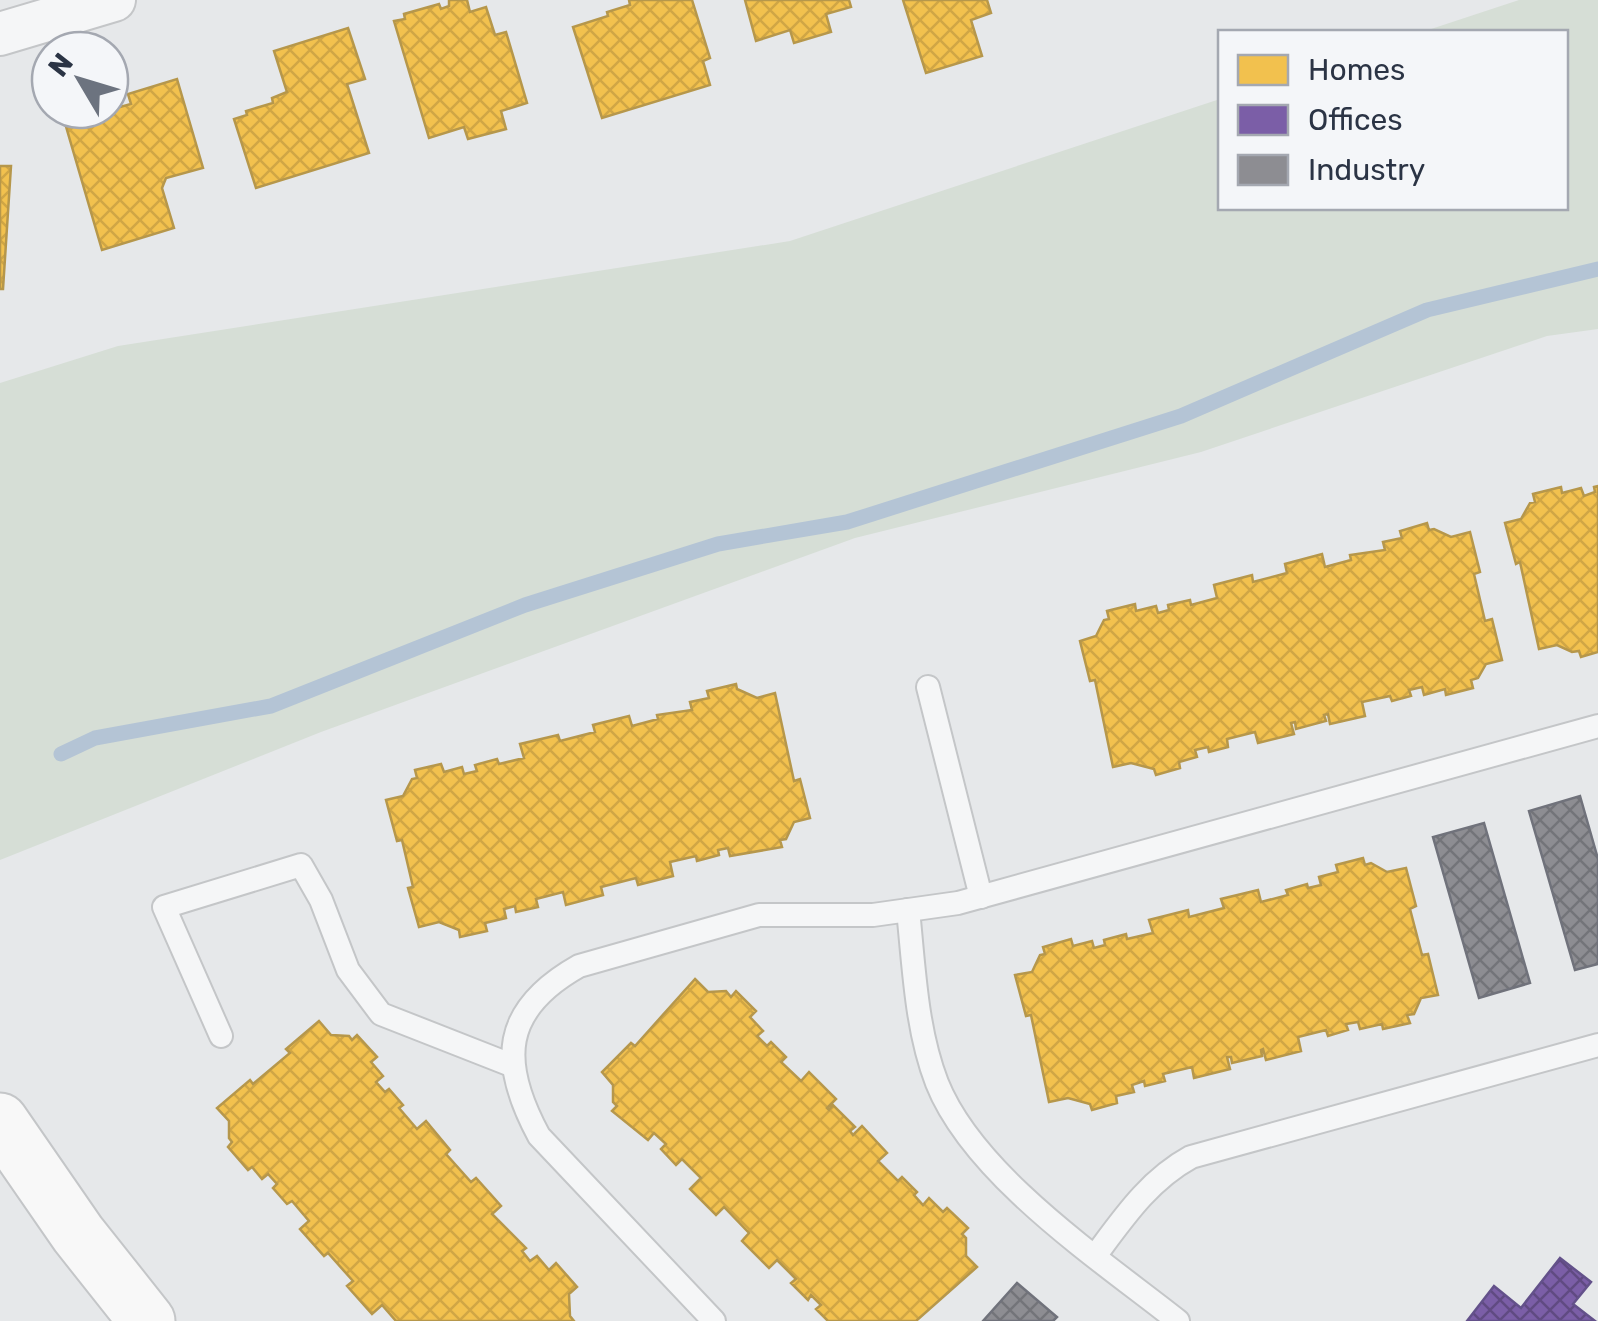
<svg xmlns="http://www.w3.org/2000/svg" width="1598" height="1321" viewBox="0 0 1598 1321" font-family="Rubik,sans-serif">
<defs>
<pattern id="homes-cross-hatch" width="8" height="8" patternUnits="userSpaceOnUse" patternTransform="scale(2.5)"><rect width="8" height="8" fill="#f2c14e"/><path d="M0 0l8 8M0 8l8-8" fill="none" stroke="#d0a645"/></pattern>
<pattern id="offices-cross-hatch" width="8" height="8" patternUnits="userSpaceOnUse" patternTransform="scale(2.5)"><rect width="8" height="8" fill="#7b5ea7"/><path d="M0 0l8 8M0 8l8-8" fill="none" stroke="#604a82"/></pattern>
<pattern id="industry-cross-hatch" width="8" height="8" patternUnits="userSpaceOnUse" patternTransform="scale(2.5)"><rect width="8" height="8" fill="#8d8d92"/><path d="M0 0l8 8M0 8l8-8" fill="none" stroke="#737479"/></pattern>
</defs>
<rect width="100%" height="100%" fill="#e6e8ea"/>
<polygon fill="#d6ded6" points="1519,0 1598,0 1598,329 1547,336 1201,452 855,538 321,732 0,860 0,383 118,346 790,241 1220,99 1220,208 1566,208 1566,32 1422,32"/>
<g fill="url(#homes-cross-hatch)" stroke="#b6974b" stroke-width="2.5">
<polygon points="449,0 467,0 470,12 486,7 495,35 506,32 527,103 501,111 506,129 468,139 464,127 429,138 394,21 405,19 404,14 439,4 441,9 449,6"/>
<polygon points="629,0 692,0 710,58 703,61 710,85 602,118 573,27 608,16 607,12 630,5"/>
<polygon points="745,0 849,0 851,7 826,14 831,32 794,43 790,30 756,41"/>
<polygon points="903,0 987,0 991,13 971,20 982,56 926,73"/>
<polygon points="348,28 365,79 347,84 369,153 256,188 234,119 247,115 246,111 273,103 272,98 287,92 274,51"/>
<polygon points="177,79 203,168 166,178 162,188 174,228 102,250 65,123 85,117 84,113 93,110 110,110 111,105 113,109 131,104 128,94"/>
<polygon points="0,166 11,166 3,289 0,289"/>
<polygon points="1598,486 1598,652 1581,657 1579,651 1572,652 1557,645 1539,649 1520,562 1516,564 1505,523 1521,519 1530,503 1535,502 1533,494 1561,487 1562,493 1581,488 1584,496 1595,492 1594,487"/>
<polygon points="1427,523 1429,530 1434,529 1451,537 1470,532 1480,572 1474,574 1485,621 1492,619 1502,660 1486,664 1478,678 1471,680 1473,688 1446,695 1445,689 1424,695 1422,687 1409,690 1411,696 1392,701 1390,696 1362,702 1365,716 1330,724 1328,714 1324,715 1326,721 1296,729 1295,722 1291,723 1294,734 1258,743 1255,732 1227,739 1228,747 1209,752 1208,747 1195,750 1197,757 1179,762 1180,768 1156,775 1154,769 1131,763 1113,767 1095,680 1090,681 1080,641 1096,636 1104,620 1109,619 1107,611 1135,604 1136,611 1156,606 1158,613 1169,610 1168,605 1190,600 1191,605 1217,598 1214,585 1252,575 1253,582 1287,573 1285,564 1322,554 1325,567 1351,560 1350,555 1385,550 1383,542 1402,538 1400,531"/>
<polygon points="736,684 737,689 757,698 775,693 794,781 800,779 810,818 794,822 786,839 780,840 782,847 730,856 728,848 718,850 719,855 697,861 696,856 670,862 673,876 638,885 636,878 601,887 603,895 566,905 563,892 536,899 538,907 516,912 515,906 504,909 506,918 485,923 487,931 460,937 459,930 439,922 419,927 408,888 413,887 402,840 397,841 386,800 403,796 412,779 417,778 415,770 441,764 444,772 462,767 464,774 477,771 475,765 497,759 499,764 524,758 520,744 558,735 560,741 595,732 593,725 629,716 632,726 658,719 657,715 692,710 690,702 709,698 707,691"/>
<polygon points="1363,858 1365,865 1371,863 1387,872 1406,868 1416,906 1410,909 1422,955 1428,954 1438,995 1421,998 1414,1014 1407,1015 1410,1023 1383,1029 1382,1024 1360,1029 1358,1022 1346,1024 1348,1030 1328,1036 1326,1030 1298,1037 1301,1051 1266,1060 1263,1049 1261,1050 1262,1056 1232,1063 1231,1057 1227,1057 1230,1069 1194,1078 1192,1067 1163,1074 1165,1081 1145,1086 1144,1081 1132,1085 1134,1092 1116,1096 1117,1103 1092,1110 1090,1104 1068,1098 1049,1102 1031,1015 1026,1016 1015,975 1032,972 1040,955 1045,954 1043,947 1071,939 1073,946 1092,941 1094,948 1105,945 1104,940 1126,934 1127,939 1153,933 1149,920 1188,910 1189,917 1224,908 1221,899 1258,890 1261,902 1288,895 1286,890 1307,884 1308,888 1321,885 1319,877 1338,872 1336,865"/>
<polygon points="695,979 708,992 726,991 731,997 736,991 756,1011 750,1017 763,1031 757,1036 767,1046 771,1042 786,1057 781,1062 801,1081 809,1072 836,1099 827,1108 829,1110 833,1105 855,1127 850,1131 853,1135 862,1126 887,1153 878,1161 898,1181 902,1177 917,1192 914,1195 923,1205 929,1198 943,1212 947,1208 968,1228 962,1234 966,1238 966,1256 977,1267 916,1321 828,1321 816,1309 821,1305 811,1295 808,1300 791,1283 796,1279 777,1260 769,1268 742,1241 749,1233 724,1207 716,1215 690,1189 701,1178 682,1159 676,1165 661,1149 666,1144 654,1133 648,1140 612,1111 617,1106 613,1102 613,1085 602,1072 631,1043 635,1046"/>
<polygon points="319,1021 331,1035 349,1036 352,1040 357,1035 377,1057 371,1062 383,1076 376,1082 385,1092 389,1089 403,1105 399,1108 417,1129 426,1121 450,1150 446,1154 471,1182 476,1178 501,1206 492,1214 526,1248 522,1251 530,1261 537,1256 549,1270 556,1263 577,1287 569,1294 570,1316 574,1321 396,1321 382,1305 372,1314 347,1286 353,1281 328,1253 324,1256 300,1229 309,1221 292,1201 287,1204 273,1188 277,1184 268,1174 262,1179 252,1167 248,1170 228,1147 232,1142 229,1138 229,1121 217,1108 250,1080 253,1084 290,1053 286,1049"/>
</g>
<polygon fill="url(#offices-cross-hatch)" stroke="#63518a" stroke-width="2.5" points="1560,1258 1591,1282 1573,1304 1595,1321 1467,1321 1494,1286 1521,1308"/>
<g fill="url(#industry-cross-hatch)" stroke="#70727b" stroke-width="2.5">
<polygon points="1580,796 1598,859 1598,964 1575,970 1529,811"/>
<polygon points="1484,823 1530,983 1479,998 1433,837"/>
<polygon points="1017,1283 1057,1317 1053,1321 983,1321"/>
</g>
<g fill="none" stroke-linecap="round" stroke-linejoin="round">
<polyline stroke="#b4c4d5" stroke-width="15" points="61,754 95,738 271,706 525,605 718,544 847,522 1181,416 1427,310 1598,269"/>
<defs>
<g id="lane">
<polyline points="928,687 981,897"/>
<path d="M908,910C914,967 916,1029 937,1083C974,1176 1101,1260 1178,1321"/>
<polyline points="221,1036 164,907 301,865 321,900 348,970 381,1014 511,1065"/>
<path d="M1095,1256C1124,1217 1149,1180 1191,1157L1598,1045"/>
<path d="M714,1321L539,1136C499,1062 501,1010 579,966L759,915H873L958,903L1598,726"/>
</g>
<polyline id="street" points="0,34 114,0"/>
<polyline id="secondary" points="0,1121 78,1234 147,1321"/>
</defs>
<use href="#lane" stroke="#c4c6c8" stroke-width="26"/>
<use href="#street" stroke="#c4c6c8" stroke-width="46"/>
<use href="#secondary" stroke="#c4c6c8" stroke-width="59"/>
<use href="#lane" stroke="#f5f6f7" stroke-width="22"/>
<use href="#street" stroke="#f5f6f7" stroke-width="42"/>
<use href="#secondary" stroke="#f8f8f8" stroke-width="55"/>
</g>
<rect x="1218" y="30" width="350" height="180" fill="#f4f6f9" stroke="#a4a8b1" stroke-width="2.5"/>
<rect x="1238" y="55" width="50" height="30" fill="#f2c14e" stroke="#a4a8b1" stroke-width="2.5"/>
<text x="1308" y="80" font-size="30" fill="#2b3445">Homes</text>
<rect x="1238" y="105" width="50" height="30" fill="#7b5ea7" stroke="#a4a8b1" stroke-width="2.5"/>
<text x="1308" y="130" font-size="30" fill="#2b3445">Offices</text>
<rect x="1238" y="155" width="50" height="30" fill="#8d8d92" stroke="#a4a8b1" stroke-width="2.5"/>
<text x="1308" y="180" font-size="30" fill="#2b3445">Industry</text>
<g transform="translate(80 80) rotate(308)"><circle r="48" fill="#f4f6f9" stroke="#a4a8b1" stroke-width="2.5"/>
<path d="M0-8L18 38L0 25L-18 38Z" fill="#6c737f"/>
<text y="-15" font-size="28" font-weight="bold" text-anchor="middle" fill="#2b3445">N</text>
</g>
</svg>
